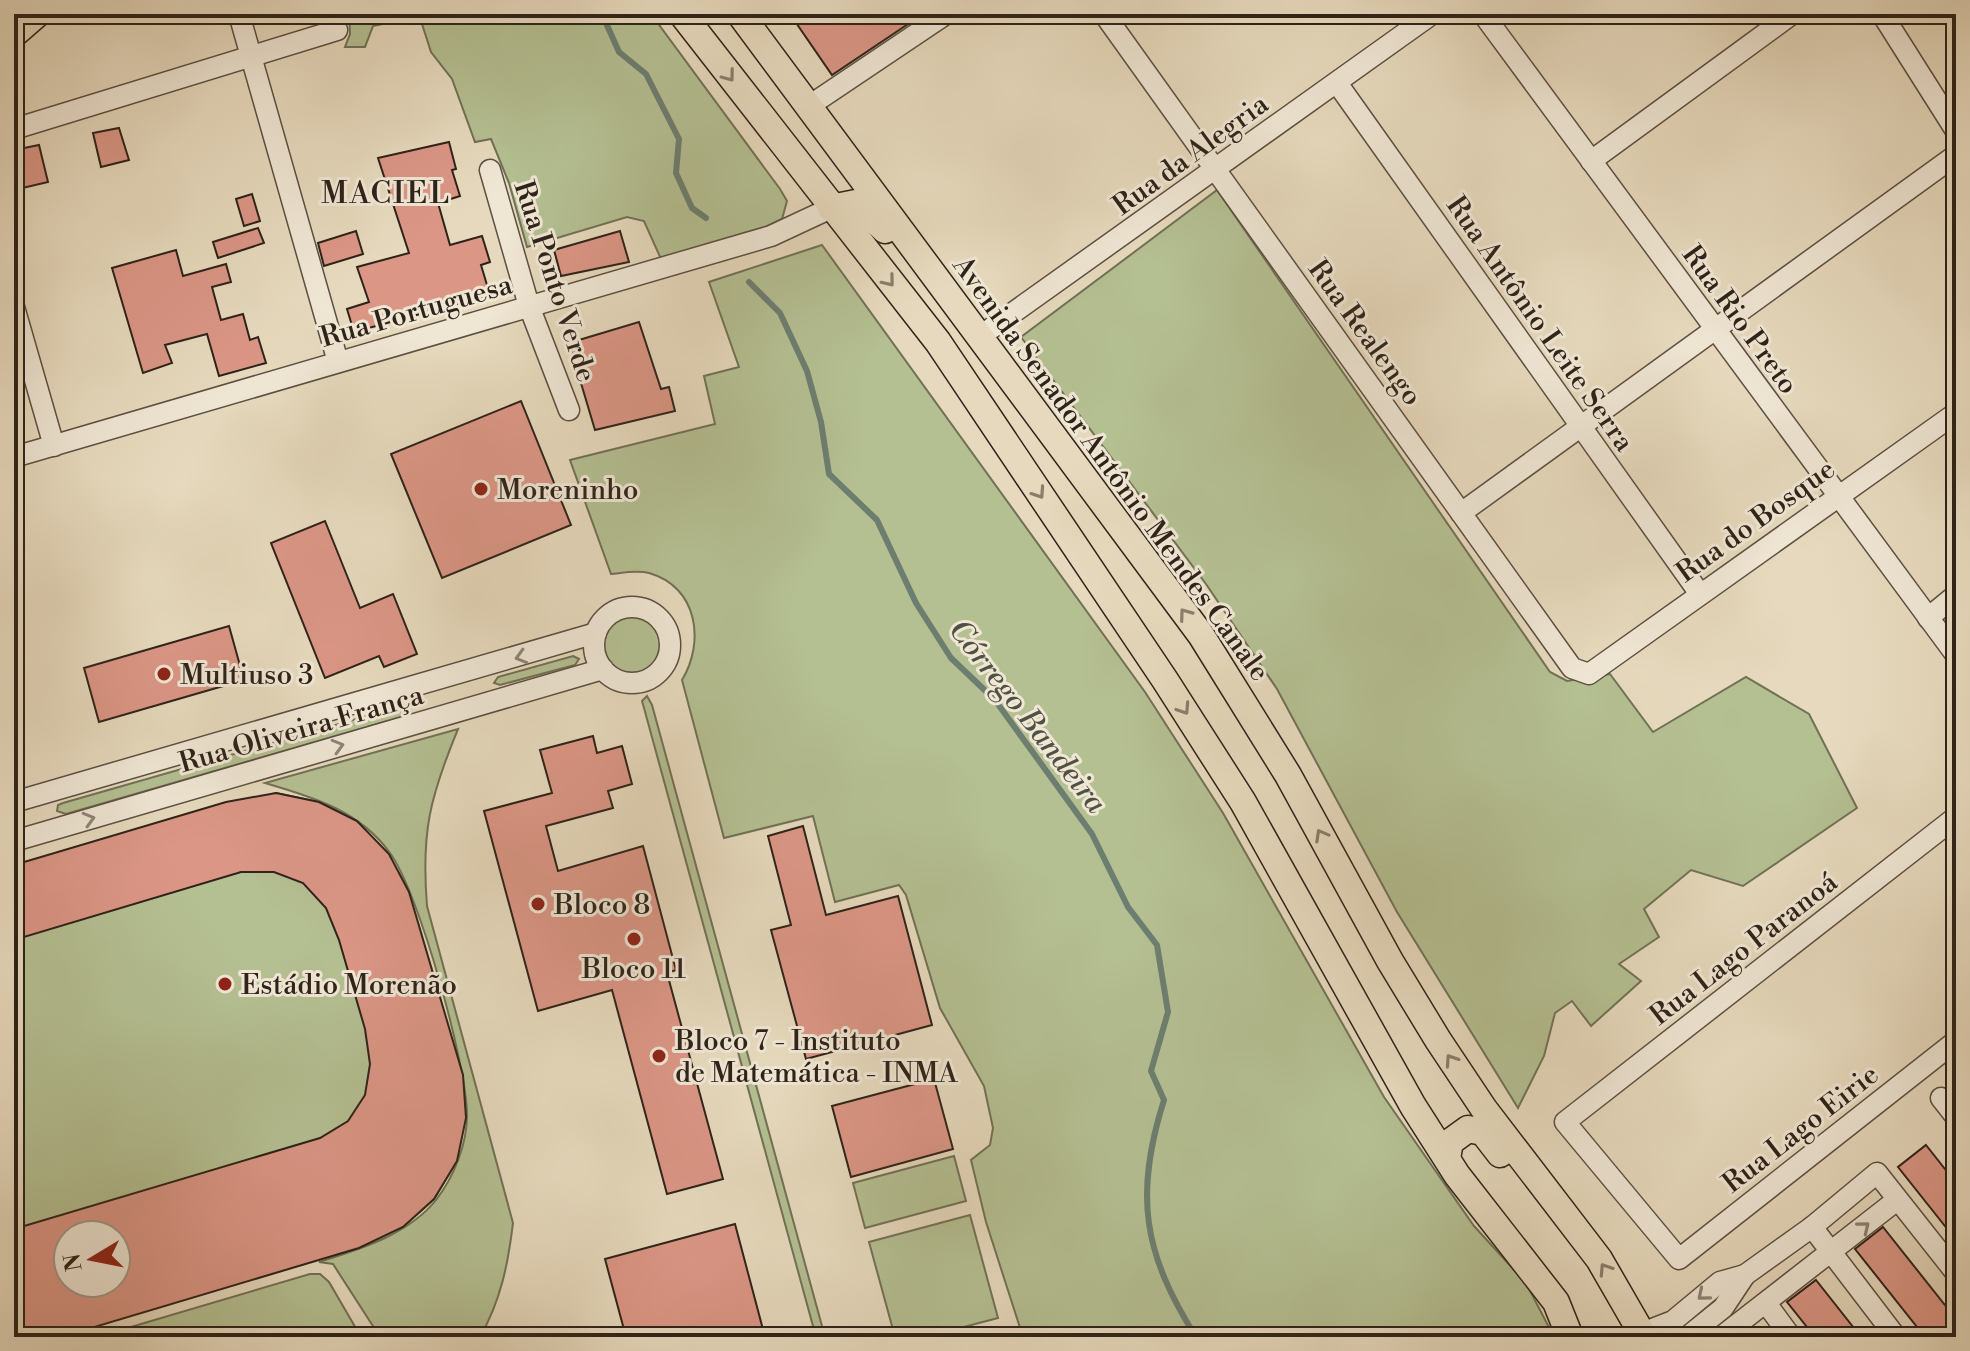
<svg xmlns="http://www.w3.org/2000/svg" width="1970" height="1351" viewBox="0 0 1970 1351" font-family="'Libre Bodoni',serif">
<rect width="100%" height="100%" fill="#e6d9bd"/>
<filter id="stains"><feTurbulence type="fractalNoise" baseFrequency=".0025" numOctaves="4"/><feColorMatrix values="0 0 0 0 .2 0 0 0 0 .09 0 0 0 0 .02 0 0 0 .5 -.17"/></filter>
<radialGradient id="worn" r=".72"><stop offset=".6" stop-color="#630" stop-opacity="0"/><stop offset="1" stop-color="#630" stop-opacity=".3"/></radialGradient>
<g fill="#b4bf92" stroke="#717156" stroke-width="2" fill-rule="evenodd">
<polygon points="349,14 402,14 392,22 373,26 365,47 345,47 350,34"/>
<polygon points="426,14 651,14 780,189 787,201 782,219 761,229 661,259 644,221 627,217 527,247 509,183 491,139 475,142 452,79 431,52 421,21"/>
<polygon points="1217,190 1550,672 1567,681 1610,674 1653,732 1746,677 1809,714 1857,808 1743,886 1691,870 1644,909 1659,937 1619,964 1641,981 1591,1026 1572,1001 1555,1013 1544,1056 1518,1108 1397,912 1277,689 1206,584 1021,337"/>
<path d="M822,245L1145,692L1223,813L1384,1097L1474,1226L1526,1283L1554,1337H1023L986,1222L971,1160L990,1145L993,1128L984,1086L940,1008L906,895L899,885L835,902L813,816L724,838L682,680C705,642 698,587 649,573C637,570 622,573 611,574L570,460L715,424L704,376L739,367L709,282Z"/>
<circle cx="632" cy="644" r="29"/>
<polygon points="573,656 579,659 575,665 500,685 494,683 498,677"/>
<polygon points="647,696 652,705 825,1337 816,1337 644,708 642,701"/>
<polygon points="398,707 408,715 66,814 57,811 58,805 63,803"/>
<path d="M458,729C430,797 421,832 427,906L513,1223C508,1264 501,1300 480,1337H380L333,1264L319,1262C360,1249 408,1235 436,1200C454,1177 467,1144 467,1115C467,1066 419,892 390,853C360,811 313,797 265,783Z"/>
<path d="M276,793L319,802L357,821L457,1161L434,1199L403,1227L14,1337V865ZM68,1235H116V1283H68Z"/>
<polygon points="954,1156 966,1201 865,1228 853,1183"/>
<polygon points="970,1215 998,1318 926,1337 895,1337 869,1242"/>
<polygon points="310,1274 320,1274 329,1282 361,1337 97,1337"/>
</g>
<g fill="none" stroke-linecap="round" stroke-linejoin="round">
<g stroke="#6d7e70" stroke-width="6">
<polyline points="602,14 619,52 646,74 679,139 676,173 692,208 706,218"/>
<path d="M749,282L780,313L807,371L821,422L829,474L877,520L916,603L951,658L995,700L1092,834L1128,907L1157,945L1168,1012L1151,1071L1164,1100C1134,1195 1143,1253 1196,1337"/>
</g>
</g>
<g fill="#db9686" stroke="#2e2319" stroke-width="2" fill-rule="evenodd">
<polygon points="790,14 923,14 832,75"/>
<polygon points="119,128 129,160 101,167 93,133"/>
<polygon points="449,142 456,169 452,170 460,196 438,203 450,245 482,236 490,262 481,265 490,295 354,332 347,309 369,302 357,267 409,253 378,158"/>
<polygon points="39,145 48,182 14,190 14,150"/>
<polygon points="252,194 260,221 244,226 236,199"/>
<polygon points="258,228 264,243 218,258 213,242"/>
<polygon points="356,231 363,254 324,266 318,243"/>
<polygon points="620,231 629,262 561,276 554,250"/>
<polygon points="176,250 183,276 226,264 231,282 212,287 221,320 243,314 250,340 258,337 266,363 219,376 207,334 165,345 172,363 143,373 112,268"/>
<polygon points="639,322 661,389 669,387 675,411 595,430 569,343"/>
<polygon points="521,401 571,525 442,578 391,454"/>
<polygon points="325,521 360,608 393,594 417,654 384,667 379,656 325,678 271,543"/>
<polygon points="229,626 244,680 99,722 84,668"/>
<polygon points="593,736 597,753 622,746 632,784 608,791 613,808 546,826 558,871 643,846 676,970 667,973 723,1179 667,1194 612,990 538,1011 484,811 552,793 540,750"/>
<path d="M276,793L319,802L357,821L389,854L409,892L463,1075L466,1118L457,1161L434,1199L403,1227L359,1248L61,1337H14V1229L320,1138L348,1121L365,1095L370,1064L365,1029L339,940L326,908L303,883L274,872H241L14,940V865L226,802ZM68,1235H116V1283H68Z"/>
<polygon points="803,826 826,915 898,896 932,1025 806,1059 771,930 791,925 768,836"/>
<polygon points="934,1079 953,1149 851,1177 832,1106"/>
<polygon points="1926,1145 1956,1183 1956,1240 1898,1167"/>
<polygon points="735,1224 765,1337 626,1337 605,1259"/>
<polygon points="1883,1227 1956,1319 1956,1337 1925,1337 1855,1249"/>
<polygon points="1816,1280 1861,1337 1815,1337 1787,1302"/>
</g>
<g fill="none" stroke-linecap="round" stroke-linejoin="round">
<defs>
<g id="minor">
<polyline points="239,14 338,362"/>
<polyline points="1104,14 1572,668 1589,674 1956,413"/>
<polyline points="1483,14 1956,655"/>
<polyline points="1882,14 1956,131"/>
<polyline points="1337,83 1700,594"/>
<polyline points="809,106 946,14"/>
<polyline points="14,129 337,30"/>
<polyline points="1591,161 1792,14"/>
<polyline points="490,170 529,306 569,410"/>
<polyline points="14,307 54,446"/>
<polyline points="979,337 1432,14"/>
<polyline points="14,457 771,236 831,208"/>
<polyline points="1461,513 1956,155"/>
<circle cx="632" cy="645" r="38"/>
<polyline points="1928,618 1956,595"/>
<polyline points="14,802 596,633"/>
<polyline points="1956,817 1565,1122 1679,1259 1956,1041"/>
<polyline points="14,841 603,669"/>
<polyline points="1941,1098 1956,1117"/>
<polyline points="1812,1227 1896,1337"/>
<polyline points="1766,1303 1791,1337"/>
<polyline points="1642,1333 1673,1321 1720,1282 1745,1275"/>
<polyline points="1687,1337 1723,1308 1745,1275 1812,1227 1877,1173 1956,1273"/>
<polyline points="1721,1337 1897,1200"/>
</g>
<g id="major">
<polyline points="682,14 938,342 1165,680 1243,802 1413,1106 1457,1175 1556,1302 1570,1337"/>
<polyline points="740,14 1201,635 1288,775 1390,961 1438,1040 1484,1109 1599,1259 1644,1337"/>
<polyline points="14,34 37,14"/>
<polyline points="831,208 856,203 885,230"/>
<polyline points="1447,1158 1450,1142 1468,1129 1483,1132 1500,1154"/>
</g>
</defs>
<use href="#minor" stroke="#5c5042" stroke-width="23"/>
<use href="#major" stroke="#2e2319" stroke-width="29"/>
<use href="#minor" stroke="#efe6d4" stroke-width="20"/>
<use href="#major" stroke="#e6d9bd" stroke-width="26"/>
</g>
<defs><path id="oneway-chevron" d="M-2-3.5L2.5 0L-2 3.5" fill="none" stroke-width="1.6" stroke-linecap="round" stroke-linejoin="round" transform="scale(2)"/></defs>
<g stroke="#8a7e6b">
<use href="#oneway-chevron" transform="translate(729 76) rotate(53)"/>
<use href="#oneway-chevron" transform="translate(889 281) rotate(51)"/>
<use href="#oneway-chevron" transform="translate(1039 493) rotate(56)"/>
<use href="#oneway-chevron" transform="translate(1185 614) rotate(-126)"/>
<use href="#oneway-chevron" transform="translate(1184 709) rotate(57)"/>
<use href="#oneway-chevron" transform="translate(1321 835) rotate(-119)"/>
<use href="#oneway-chevron" transform="translate(1451 1060) rotate(-124)"/>
<use href="#oneway-chevron" transform="translate(1605 1269) rotate(-123)"/>
</g>
<g stroke="#8e8476">
<use href="#oneway-chevron" transform="translate(521 657) rotate(164)"/>
<use href="#oneway-chevron" transform="translate(338 746) rotate(-16)"/>
<use href="#oneway-chevron" transform="translate(89 819) rotate(-16)"/>
<use href="#oneway-chevron" transform="translate(1864 1227) rotate(-39)"/>
<use href="#oneway-chevron" transform="translate(1703 1295) rotate(140)"/>
</g>
<g fill="#8f2418" stroke="#efe6d4" stroke-width="3">
<circle cx="481" cy="489" r="8"/>
<circle cx="164" cy="674" r="8"/>
<circle cx="538" cy="904" r="8"/>
<circle cx="634" cy="939" r="8"/>
<circle cx="225" cy="984" r="8"/>
<circle cx="659" cy="1056" r="8"/>
</g>
<g text-anchor="middle" stroke-width="6" stroke-linejoin="round" paint-order="stroke">
<g font-size="28" fill="#2e2319" stroke="#efe6d4">
<text transform="translate(1190 154) rotate(-36)" y="10">Rua da Alegria</text>
<text transform="translate(556 281) rotate(72)" y="10">Rua Ponto Verde</text>
<text transform="translate(416 310) rotate(-16)" y="10">Rua Portuguesa</text>
<text transform="translate(1741 319) rotate(54)" y="10">Rua Rio Preto</text>
<text transform="translate(1541 323) rotate(55)" y="10">Rua Antônio Leite Serra</text>
<text transform="translate(1366 332) rotate(54)" y="10">Rua Realengo</text>
<text transform="translate(1112 468) rotate(54)" y="10">Avenida Senador Antônio Mendes Canale</text>
<text transform="translate(1755 520) rotate(-36)" y="10">Rua do Bosque</text>
<text transform="translate(301 728) rotate(-16)" y="10">Rua Oliveira França</text>
<text transform="translate(1743 948) rotate(-38)" y="10">Rua Lago Paranoá</text>
<text transform="translate(1800 1128) rotate(-38)" y="10">Rua Lago Eirie</text>
</g>
<g font-size="28" fill="#2e2319" stroke="#efe6d4" text-anchor="start">
<text x="497" y="499">Moreninho</text>
<text x="180" y="684">Multiuso 3</text>
<text x="554" y="914">Bloco 8</text>
<text x="634" y="978" text-anchor="middle">Bloco 11</text>
<text x="241" y="994">Estádio Morenão</text>
<text x="675" y="1050">Bloco 7 - Instituto<tspan x="675" dy="32">de Matemática - INMA</tspan></text>
</g>
<g font-size="30" letter-spacing="2" fill="#2e2319" stroke="#efe6d4">
<text x="386" y="203">MACIEL</text>
</g>
<g font-size="30" font-style="italic" fill="#4e5144" stroke="#efe6d4">
<text transform="translate(1028 716) rotate(52)" y="10">Córrego Bandeira</text>
</g>
</g>
<rect width="1970" height="1351" fill="none" stroke="#e6d9bd" stroke-width="48"/>
<rect x="16" y="16" width="1938" height="1319" fill="none" stroke="#2e2319" stroke-width="4"/>
<rect x="24" y="24" width="1922" height="1303" fill="none" stroke="#2e2319" stroke-width="2"/>
<g transform="translate(92 1259) rotate(260)"><circle r="38" fill="#efe6d4" stroke="#a29889" stroke-width="2"/>
<path d="M0-6L14 30L0 20L-14 30Z" fill="#8f2418"/>
<text y="-12" font-size="22" font-weight="bold" text-anchor="middle" fill="#2e2319">N</text>
</g>
<rect width="100%" height="100%" filter="url(#stains)"/>
<rect width="100%" height="100%" fill="url(#worn)"/>
</svg>
